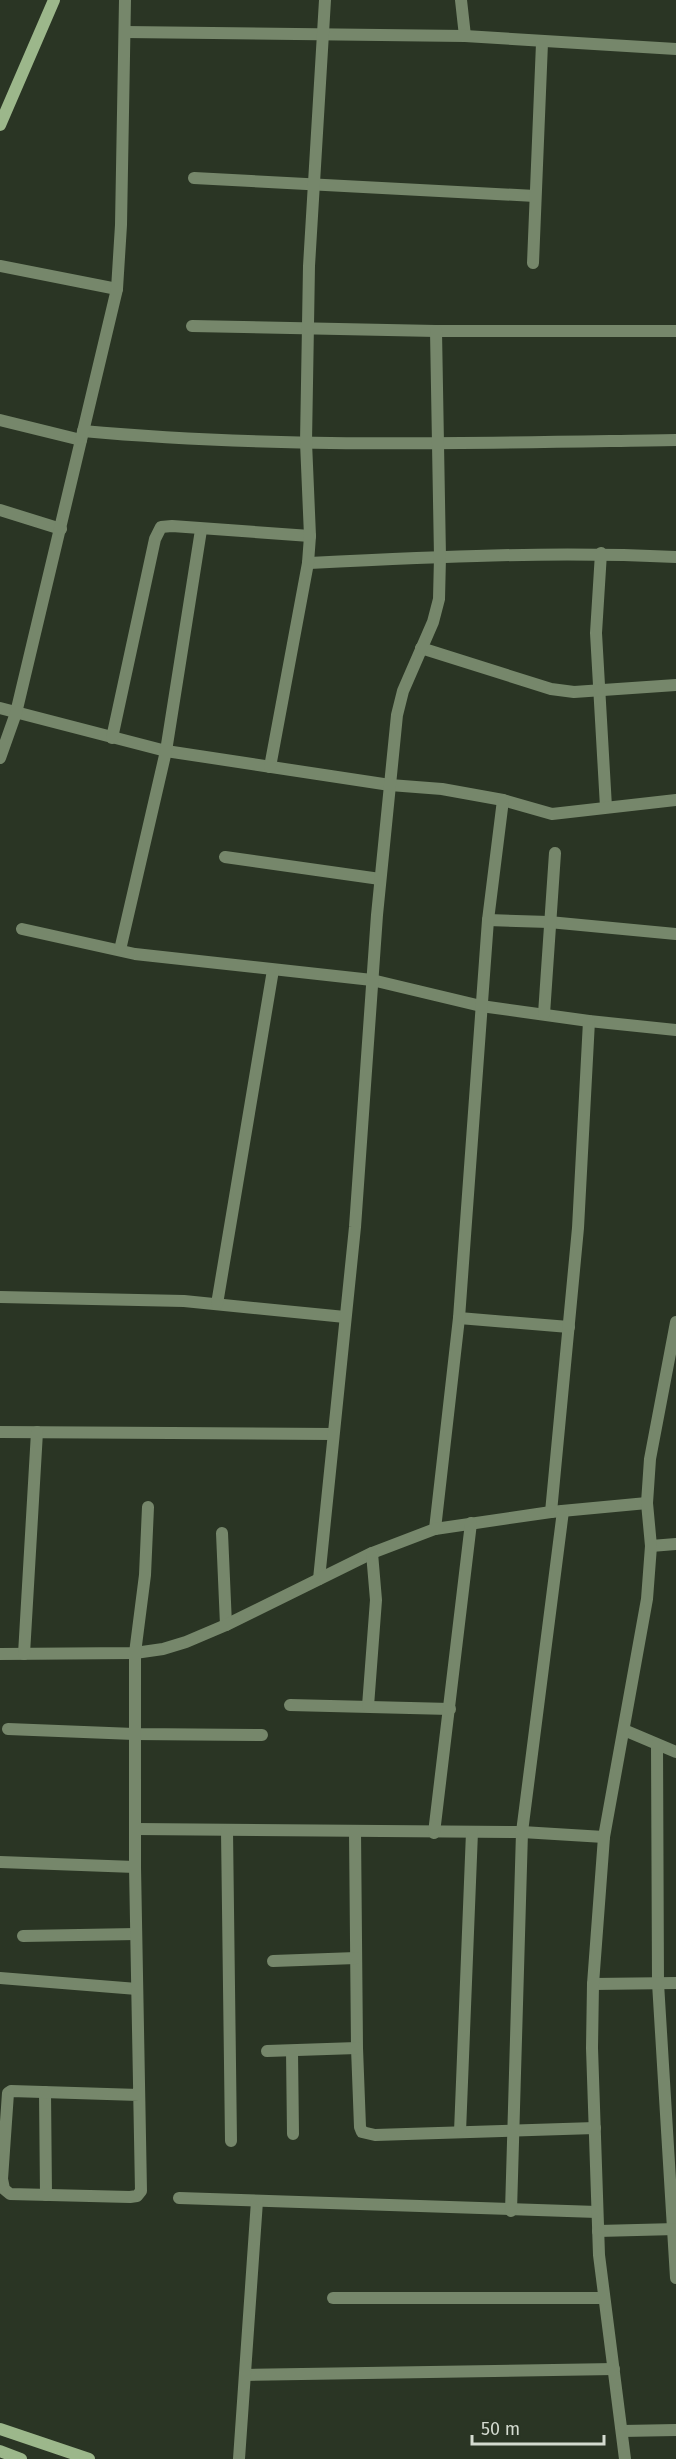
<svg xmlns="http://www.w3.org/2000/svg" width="676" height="2459" viewBox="0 0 676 2459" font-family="'Fira Sans',sans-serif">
<rect width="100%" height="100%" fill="#2a3524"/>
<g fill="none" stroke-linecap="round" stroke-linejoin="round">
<g stroke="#76876b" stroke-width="12">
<polyline points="461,0 465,36"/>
<polyline points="125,32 465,36 676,49"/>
<polyline points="194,178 535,196"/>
<polyline points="533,263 542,43"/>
<polyline points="0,266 117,289"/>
<polyline points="192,326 436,331 676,331"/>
<polyline points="0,420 81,440"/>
<path d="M83,431C280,449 478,443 676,440"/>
<polyline points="0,510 61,529"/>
<polyline points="601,553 596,633 606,807"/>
<path d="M308,563C431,557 553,551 676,557"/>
<polyline points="421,648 551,689 574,692 676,685"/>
<polyline points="0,708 166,751 390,785 442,789 503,800 552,814 676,800"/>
<polyline points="112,738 155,539 161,527 172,526 310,536"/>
<polyline points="0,758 16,713 117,289 121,225 125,0"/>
<polyline points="270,767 308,563 310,536 306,442 309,266 325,0"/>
<polyline points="225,857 380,879"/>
<polyline points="488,920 549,922 676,934"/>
<polyline points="22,929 135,954 372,980 481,1006 589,1021 676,1030"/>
<polyline points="120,950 166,751 201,530"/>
<polyline points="544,1014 555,853"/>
<polyline points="0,1297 184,1301 345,1317"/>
<polyline points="217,1304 273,970"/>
<polyline points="459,1318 569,1327"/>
<polyline points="0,1432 333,1434"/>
<polyline points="551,1512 578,1228 589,1021"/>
<polyline points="435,1529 459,1318 488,920 503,800"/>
<polyline points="222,1533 226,1625"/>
<polyline points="651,1546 676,1544"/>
<polyline points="319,1579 355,1227 377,915 397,715 403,691 433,622 439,599 440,557 436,331"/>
<polyline points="0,1654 135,1653 163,1649 186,1642 226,1625 372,1553 435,1529 551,1512 647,1503"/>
<polyline points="24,1654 37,1432"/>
<polyline points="290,1705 450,1709"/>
<polyline points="368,1706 376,1600 372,1553"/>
<polyline points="8,1729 134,1734 262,1735"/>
<polyline points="624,1730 676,1752"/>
<polyline points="657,1745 658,1983 676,2278"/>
<polyline points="136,1829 522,1832 604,1837"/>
<polyline points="227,1831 231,2141"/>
<polyline points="355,1831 357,2048 360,2127 362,2132 375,2135 595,2128"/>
<polyline points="434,1833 471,1523"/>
<polyline points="0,1862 135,1867"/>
<polyline points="23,1936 136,1934"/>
<polyline points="273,1961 356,1958"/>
<polyline points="0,1978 137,1989"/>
<polyline points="593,1984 676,1983"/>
<polyline points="267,2051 357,2048"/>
<polyline points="292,2051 293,2134"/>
<polyline points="45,2092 46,2195"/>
<polyline points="139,2095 11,2091 8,2093 2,2179 4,2189 10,2194 130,2197 137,2196 141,2191 135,1867 135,1653 145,1575 148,1507"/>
<polyline points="460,2132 472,1832"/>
<polyline points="179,2198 597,2212"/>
<polyline points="511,2211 522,1832 563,1511"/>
<polyline points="598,2231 676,2229"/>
<polyline points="333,2298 604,2298"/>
<polyline points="245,2375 614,2369"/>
<polyline points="622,2431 676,2430"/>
<polyline points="239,2459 257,2201"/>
<polyline points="625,2459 599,2255 592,2048 593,1984 604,1837 647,1599 651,1546 647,1503 650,1459 676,1322"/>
</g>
<g stroke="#9cb78b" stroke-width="12">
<polyline points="0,125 54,0"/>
<polyline points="0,2429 89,2459"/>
<polyline points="0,2451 21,2459"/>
</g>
</g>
<path d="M472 2435v9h132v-9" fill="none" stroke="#d4dbd0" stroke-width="3"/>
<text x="481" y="2435" font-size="18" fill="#d4dbd0" stroke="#2a3524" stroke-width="4.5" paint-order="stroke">50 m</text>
</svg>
